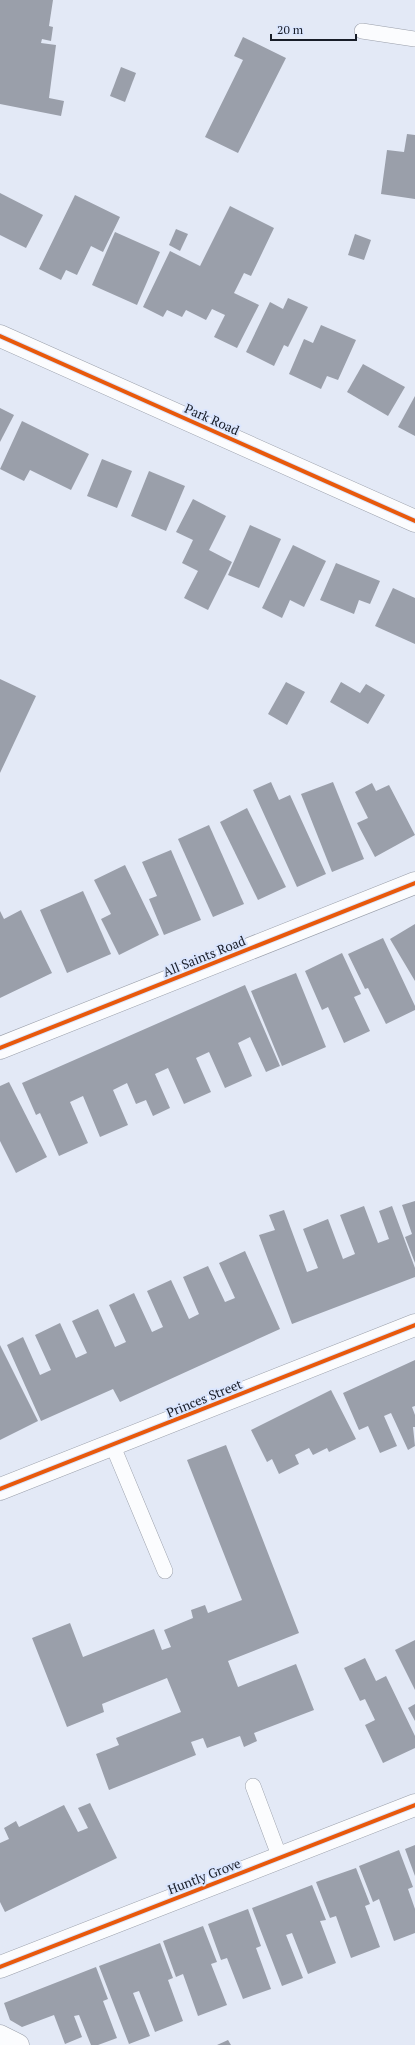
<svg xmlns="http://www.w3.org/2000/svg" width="415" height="2045" viewBox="0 0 415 2045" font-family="'PT Serif',serif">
<rect width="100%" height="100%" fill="#e3e9f6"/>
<g fill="#9a9faa">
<polygon points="0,0 53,0 49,26 53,27 51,41 42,39 41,43 56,45 49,98 64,101 61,116 0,104"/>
<polygon points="243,37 286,58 238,153 205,137 243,60 234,56"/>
<polygon points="121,67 136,73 125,102 110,96"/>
<polygon points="407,134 415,135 415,199 381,194 387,150 404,152"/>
<polygon points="0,193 43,215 26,248 0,235"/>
<polygon points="75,195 120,217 103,252 91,246 77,275 66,270 61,280 39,269"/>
<polygon points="230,206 274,228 251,276 244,273 234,293 259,305 237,348 214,337 225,315 212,309 206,320 186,310 182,317 167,310 163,317 143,307 170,251 200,266"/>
<polygon points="176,229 188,234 180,251 169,245"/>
<polygon points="115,232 160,252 137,305 92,285"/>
<polygon points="355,234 371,240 364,260 348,255"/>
<polygon points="288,298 308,307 288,347 284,345 274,366 246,352 270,302 283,309"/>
<polygon points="321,325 356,340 338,380 327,376 321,389 289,374 304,339 313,343"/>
<polygon points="363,364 405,387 388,416 347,392"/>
<polygon points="415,396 415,436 398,427"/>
<polygon points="0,408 14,415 0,442"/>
<polygon points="22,421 89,454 71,490 30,470 24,481 0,469"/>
<polygon points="102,459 132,471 117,508 87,496"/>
<polygon points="149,471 185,486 166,531 131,516"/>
<polygon points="193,499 226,516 209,550 232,562 208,610 184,598 198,571 182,563 193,540 176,532"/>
<polygon points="250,525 281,539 259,588 228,575"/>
<polygon points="293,545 326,561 304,607 290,600 282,618 262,608"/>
<polygon points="336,563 380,581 370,604 359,600 354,614 320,600"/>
<polygon points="393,588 415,598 415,644 375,626"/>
<polygon points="0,679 36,696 0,773"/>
<polygon points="286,682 305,692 287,725 268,714"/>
<polygon points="341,682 360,693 366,684 385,695 368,724 330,702"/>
<polygon points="271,782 279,800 290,795 326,874 297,887 253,790"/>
<polygon points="333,782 364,859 332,872 301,794"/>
<polygon points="372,783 376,791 389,785 415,835 375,857 357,823 368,818 355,792"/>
<polygon points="247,808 286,887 258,900 220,822"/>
<polygon points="209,825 244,904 213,917 178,839"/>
<polygon points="171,850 201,920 164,935 149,899 157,896 142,862"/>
<polygon points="125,865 159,935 119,955 101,919 111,914 94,880"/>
<polygon points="83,891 111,954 67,973 40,910"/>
<polygon points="21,910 52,973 0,998 0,911 4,919"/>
<polygon points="415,924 415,981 390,939"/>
<polygon points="383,938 415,1006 415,1010 386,1024 368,988 365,989 348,954"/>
<polygon points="342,953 361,994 354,997 370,1031 344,1043 328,1007 322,1010 305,971"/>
<polygon points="296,973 326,1047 282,1066 251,991"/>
<polygon points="245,985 280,1066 266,1072 250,1037 238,1043 252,1076 225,1088 209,1052 196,1058 211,1092 184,1104 168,1068 155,1074 170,1108 153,1116 146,1100 136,1104 127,1083 113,1090 128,1125 100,1137 83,1096 70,1102 88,1143 59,1156 40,1113 36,1115 22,1083"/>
<polygon points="9,1082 47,1157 16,1173 0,1141 0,1086"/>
<polygon points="415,1201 415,1263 405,1237 412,1234 402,1205"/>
<polygon points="364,1206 378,1243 389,1239 379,1211 392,1206 415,1268 415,1277 292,1324 259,1235 275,1230 269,1215 284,1210 307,1272 318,1268 303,1229 328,1219 343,1259 355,1254 340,1215"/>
<polygon points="245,1251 280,1329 120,1402 113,1389 41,1421 7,1345 23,1337 40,1375 51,1370 35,1335 60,1323 76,1358 87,1353 72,1321 98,1309 115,1347 126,1342 109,1305 134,1293 152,1332 163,1327 147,1291 171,1280 189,1319 199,1314 183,1277 208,1266 225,1302 235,1298 219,1263"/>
<polygon points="0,1345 38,1421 0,1440"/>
<polygon points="415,1360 415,1406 412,1407 415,1415 415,1427 413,1427 415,1446 408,1450 391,1413 384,1416 397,1446 380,1453 368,1426 359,1430 343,1393"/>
<polygon points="331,1390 356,1439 329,1452 327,1448 313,1455 309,1448 295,1455 299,1464 279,1474 272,1459 267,1462 251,1430"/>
<polygon points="226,1445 299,1633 228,1661 238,1687 296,1664 314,1710 254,1733 257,1741 244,1747 240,1736 207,1748 203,1738 191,1742 196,1755 109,1790 96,1754 119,1745 116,1738 181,1712 167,1678 102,1704 104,1712 67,1727 32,1638 70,1623 83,1657 154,1629 162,1650 171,1647 164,1630 193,1618 191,1610 205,1605 208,1613 242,1600 187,1460"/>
<polygon points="415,1640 415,1690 395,1650"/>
<polygon points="365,1658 376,1681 386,1676 415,1736 415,1748 383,1763 365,1725 375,1720 365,1699 360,1701 344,1668"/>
<polygon points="415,1704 415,1721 408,1708"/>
<polygon points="90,1803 117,1858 5,1912 0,1902 0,1843 9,1839 4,1828 16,1821 19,1827 64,1805 78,1832 88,1828 78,1808"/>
<polygon points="415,1845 415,1876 405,1849"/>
<polygon points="399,1850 413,1887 408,1889 415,1909 415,1933 394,1941 379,1899 373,1902 359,1866"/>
<polygon points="356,1868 370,1904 365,1906 380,1947 351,1958 336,1916 330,1918 316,1882"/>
<polygon points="312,1885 326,1920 320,1921 336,1963 308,1974 292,1933 286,1935 303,1978 282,1986 252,1908"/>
<polygon points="248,1909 261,1946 256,1948 271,1989 243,1999 227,1958 221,1960 208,1924"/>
<polygon points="203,1926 217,1962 211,1964 227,2005 198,2016 183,1974 176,1977 163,1941"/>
<polygon points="160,1943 173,1978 168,1980 183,2021 155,2032 139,1991 133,1993 150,2036 129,2044 99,1966"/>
<polygon points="96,1967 108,1999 103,2001 117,2038 98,2045 91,2045 79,2015 74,2016 82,2037 65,2044 54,2015 22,2027 10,2020 4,2003"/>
<polygon points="228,2040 231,2045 217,2045"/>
</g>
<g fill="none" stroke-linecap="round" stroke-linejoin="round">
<defs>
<g id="service">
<polyline points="362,31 415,39"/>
<polyline points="112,1444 165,1571"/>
<polyline points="253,1786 280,1858"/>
</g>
<g id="minor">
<polyline points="0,1048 415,883"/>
<polyline points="0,1489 415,1325"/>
<polyline points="0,1967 415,1805"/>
<polyline points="0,2036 18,2045"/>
</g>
<polyline id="tertiary" points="0,336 415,521"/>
</defs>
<use href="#service" stroke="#9a9faa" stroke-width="16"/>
<use href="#minor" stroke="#9a9faa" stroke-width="23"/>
<use href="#tertiary" stroke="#9a9faa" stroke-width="23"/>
<use href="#service" stroke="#fbfcfe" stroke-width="15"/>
<use href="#minor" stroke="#fbfcfe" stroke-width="22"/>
<use href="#tertiary" stroke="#fbfcfe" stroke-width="22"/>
<defs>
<g id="cycleway">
<polyline points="0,336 415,521"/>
<polyline points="0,1048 415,883"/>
<polyline points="0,1489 415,1325"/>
<polyline points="0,1967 415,1805"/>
</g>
</defs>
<use href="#cycleway" stroke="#dbe6fe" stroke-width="6"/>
<use href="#cycleway" stroke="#e8590c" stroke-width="4"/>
</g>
<g text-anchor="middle" stroke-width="4" stroke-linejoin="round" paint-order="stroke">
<g font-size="13" fill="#181d28" stroke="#dbe6fe">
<text transform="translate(212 419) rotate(24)" y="5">Park Road</text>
<text transform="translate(204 956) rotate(-22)" y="5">All Saints Road</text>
<text transform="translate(204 1398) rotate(-22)" y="5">Princes Street</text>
<text transform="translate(204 1876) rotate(-21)" y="5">Huntly Grove</text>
</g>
</g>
<path d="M271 34v6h85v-6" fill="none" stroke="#181d28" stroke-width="2"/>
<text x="277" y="34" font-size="12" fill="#181d28" stroke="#dbe6fe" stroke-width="3" paint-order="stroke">20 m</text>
</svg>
